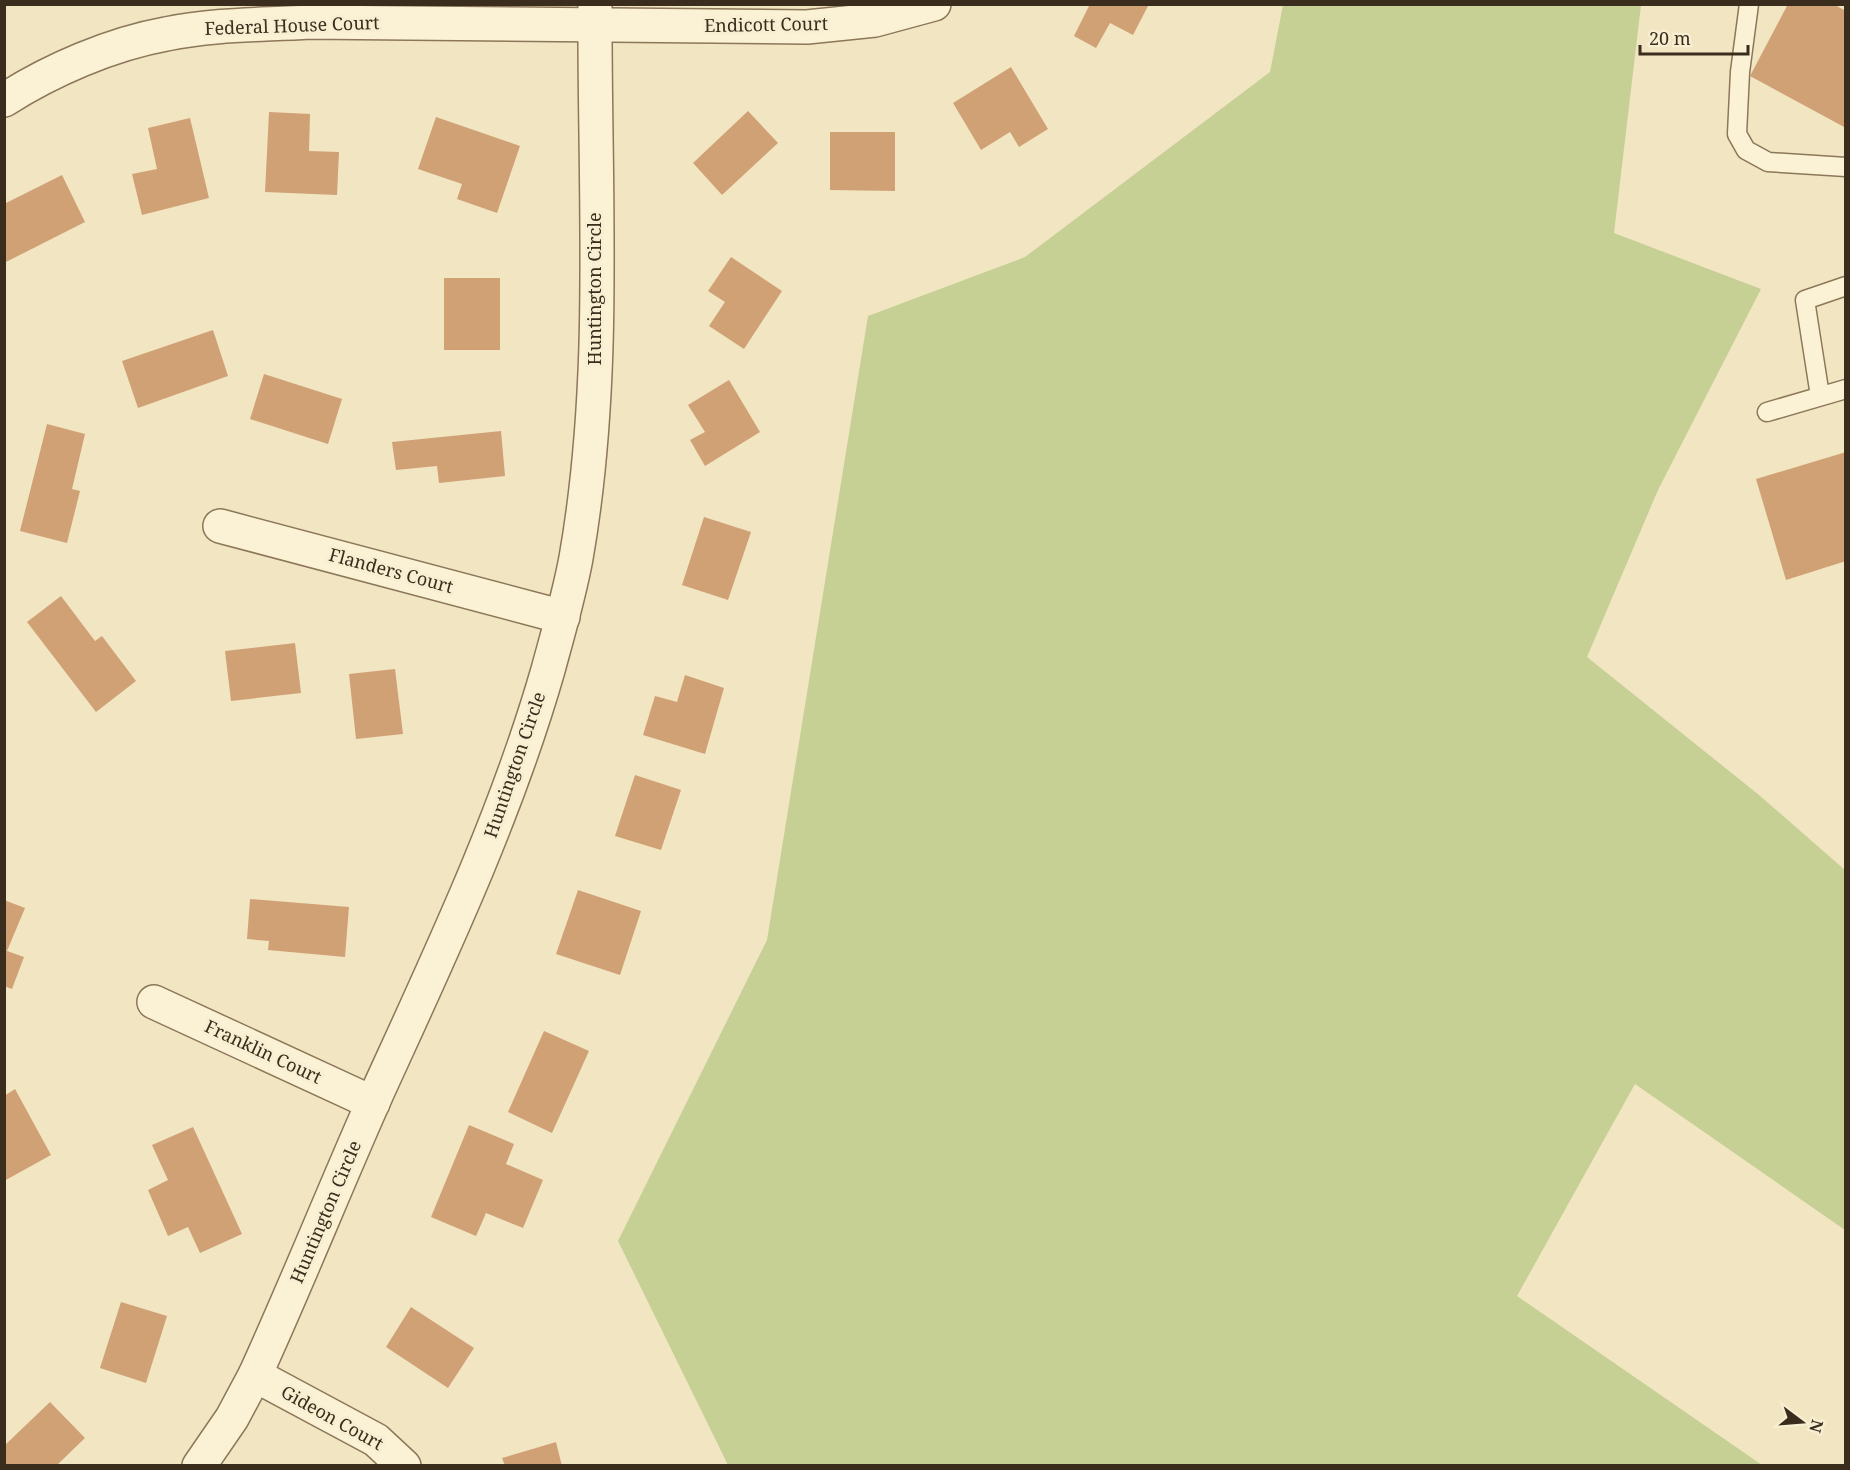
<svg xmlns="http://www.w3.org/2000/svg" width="1850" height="1470" viewBox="0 0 1850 1470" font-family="'Noto Serif',serif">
<rect width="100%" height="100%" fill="#f1e5c2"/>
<polygon fill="#c6d095" points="1283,5 1641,5 1614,233 1761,289 1658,490 1587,657 1759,795 1845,870 1845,1230 1635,1084 1517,1296 1762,1465 728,1465 618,1241 767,940 868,316 1025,257 1270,72"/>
<g fill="#d1a176">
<polygon points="1090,4 1149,4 1133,35 1110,23 1096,48 1074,36"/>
<polygon points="1788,4 1833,4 1846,11 1846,128 1750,76"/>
<polygon points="1011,67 1048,129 1019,147 1010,132 981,150 953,103"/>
<polygon points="748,111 778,143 722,195 693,163"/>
<polygon points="269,112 310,114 309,151 339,152 337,195 265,192"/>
<polygon points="436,117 520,146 497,213 457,199 462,184 418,169"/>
<polygon points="190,118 209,198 142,215 132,174 157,169 148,128"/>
<polygon points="830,132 895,132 895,191 830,190"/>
<polygon points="62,175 85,222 4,263 4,204"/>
<polygon points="731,257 782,291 744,349 709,326 725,302 708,291"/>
<rect x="444" y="278" width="56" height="72"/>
<polygon points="213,330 228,376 138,408 122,361"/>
<polygon points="264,374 342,399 328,444 250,419"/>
<polygon points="729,380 760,432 705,466 690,440 705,432 688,405"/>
<polygon points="47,424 85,434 72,489 80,491 67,543 20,531"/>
<polygon points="501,431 505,476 439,483 437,466 396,470 392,442"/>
<polygon points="1846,452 1846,561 1786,580 1756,479"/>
<polygon points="704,517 751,532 728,600 682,585"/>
<polygon points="61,596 95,641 102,636 136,681 96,712 27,622"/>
<polygon points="295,643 301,693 231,701 225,651"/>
<polygon points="395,669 403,734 356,739 349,674"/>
<polygon points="685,675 724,688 705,754 643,735 655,696 677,702"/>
<polygon points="635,775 681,790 661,850 615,836"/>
<polygon points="578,890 641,911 620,975 556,954"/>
<polygon points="250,899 349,907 345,957 268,950 269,941 247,939"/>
<polygon points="4,900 25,908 7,951 24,957 12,989 4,986"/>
<polygon points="544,1031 589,1051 552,1133 508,1112"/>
<polygon points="15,1089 51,1155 4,1181 4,1096"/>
<polygon points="469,1125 514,1144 506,1164 543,1180 523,1228 486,1213 476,1236 431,1217"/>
<polygon points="193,1127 242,1234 200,1253 188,1227 168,1236 148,1190 168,1180 152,1145"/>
<polygon points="121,1302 167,1316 146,1383 100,1368"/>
<polygon points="411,1307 474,1348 448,1388 386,1347"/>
<polygon points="50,1402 85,1438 56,1466 4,1466 4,1446"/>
<polygon points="556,1442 562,1466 505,1466 502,1458"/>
</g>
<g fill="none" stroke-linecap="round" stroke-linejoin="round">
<defs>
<g id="lane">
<polyline points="1749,4 1740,72 1737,134 1746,150 1768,162 1846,167"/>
<polyline points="1820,396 1805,300 1846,286"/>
<polyline points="1767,412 1846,389"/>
</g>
<g id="street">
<path d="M4,100C51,70 111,44 166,34C213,24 262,25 309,22L807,27L875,20L934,4"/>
<polyline points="220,526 563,617"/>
<polyline points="154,1002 373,1103"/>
<polyline points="255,1375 376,1440 404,1466"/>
<path d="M199,1466L232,1418L255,1375C298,1281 336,1185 378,1091C441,953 506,816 548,670C558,633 569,596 576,558C608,376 594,189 595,4"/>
</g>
</defs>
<use href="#lane" stroke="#8c7758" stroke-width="21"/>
<use href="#street" stroke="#8c7758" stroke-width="36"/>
<use href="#lane" stroke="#fbf2d6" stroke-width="18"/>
<use href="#street" stroke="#fbf2d6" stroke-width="33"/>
</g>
<g text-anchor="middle" stroke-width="6" stroke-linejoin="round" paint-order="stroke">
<g font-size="18" fill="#3b2d1d" stroke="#f8efd2">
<text transform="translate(766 25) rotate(-1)" y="6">Endicott Court</text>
<text transform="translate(292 26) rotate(-2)" y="6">Federal House Court</text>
<text transform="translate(595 289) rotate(-90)" y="6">Huntington Circle</text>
<text transform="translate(391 571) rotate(15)" y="6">Flanders Court</text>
<text transform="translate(515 765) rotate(-71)" y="6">Huntington Circle</text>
<text transform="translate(263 1052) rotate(25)" y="6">Franklin Court</text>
<text transform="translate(326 1212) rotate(-67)" y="6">Huntington Circle</text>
<text transform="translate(332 1418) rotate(29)" y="6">Gideon Court</text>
</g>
</g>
<rect width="1850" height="1470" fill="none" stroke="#3b2d1d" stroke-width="12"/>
<g transform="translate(1802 1422) rotate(106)" stroke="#f8efd2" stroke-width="4.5" paint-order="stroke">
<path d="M0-4.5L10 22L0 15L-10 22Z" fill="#3b2d1d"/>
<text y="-9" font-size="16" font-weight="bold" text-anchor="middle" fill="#3b2d1d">N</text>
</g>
<path d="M1640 45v9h108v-9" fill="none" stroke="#3b2d1d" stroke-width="3"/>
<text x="1649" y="45" font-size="18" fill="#3b2d1d" stroke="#f8efd2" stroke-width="4.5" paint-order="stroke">20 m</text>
</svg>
